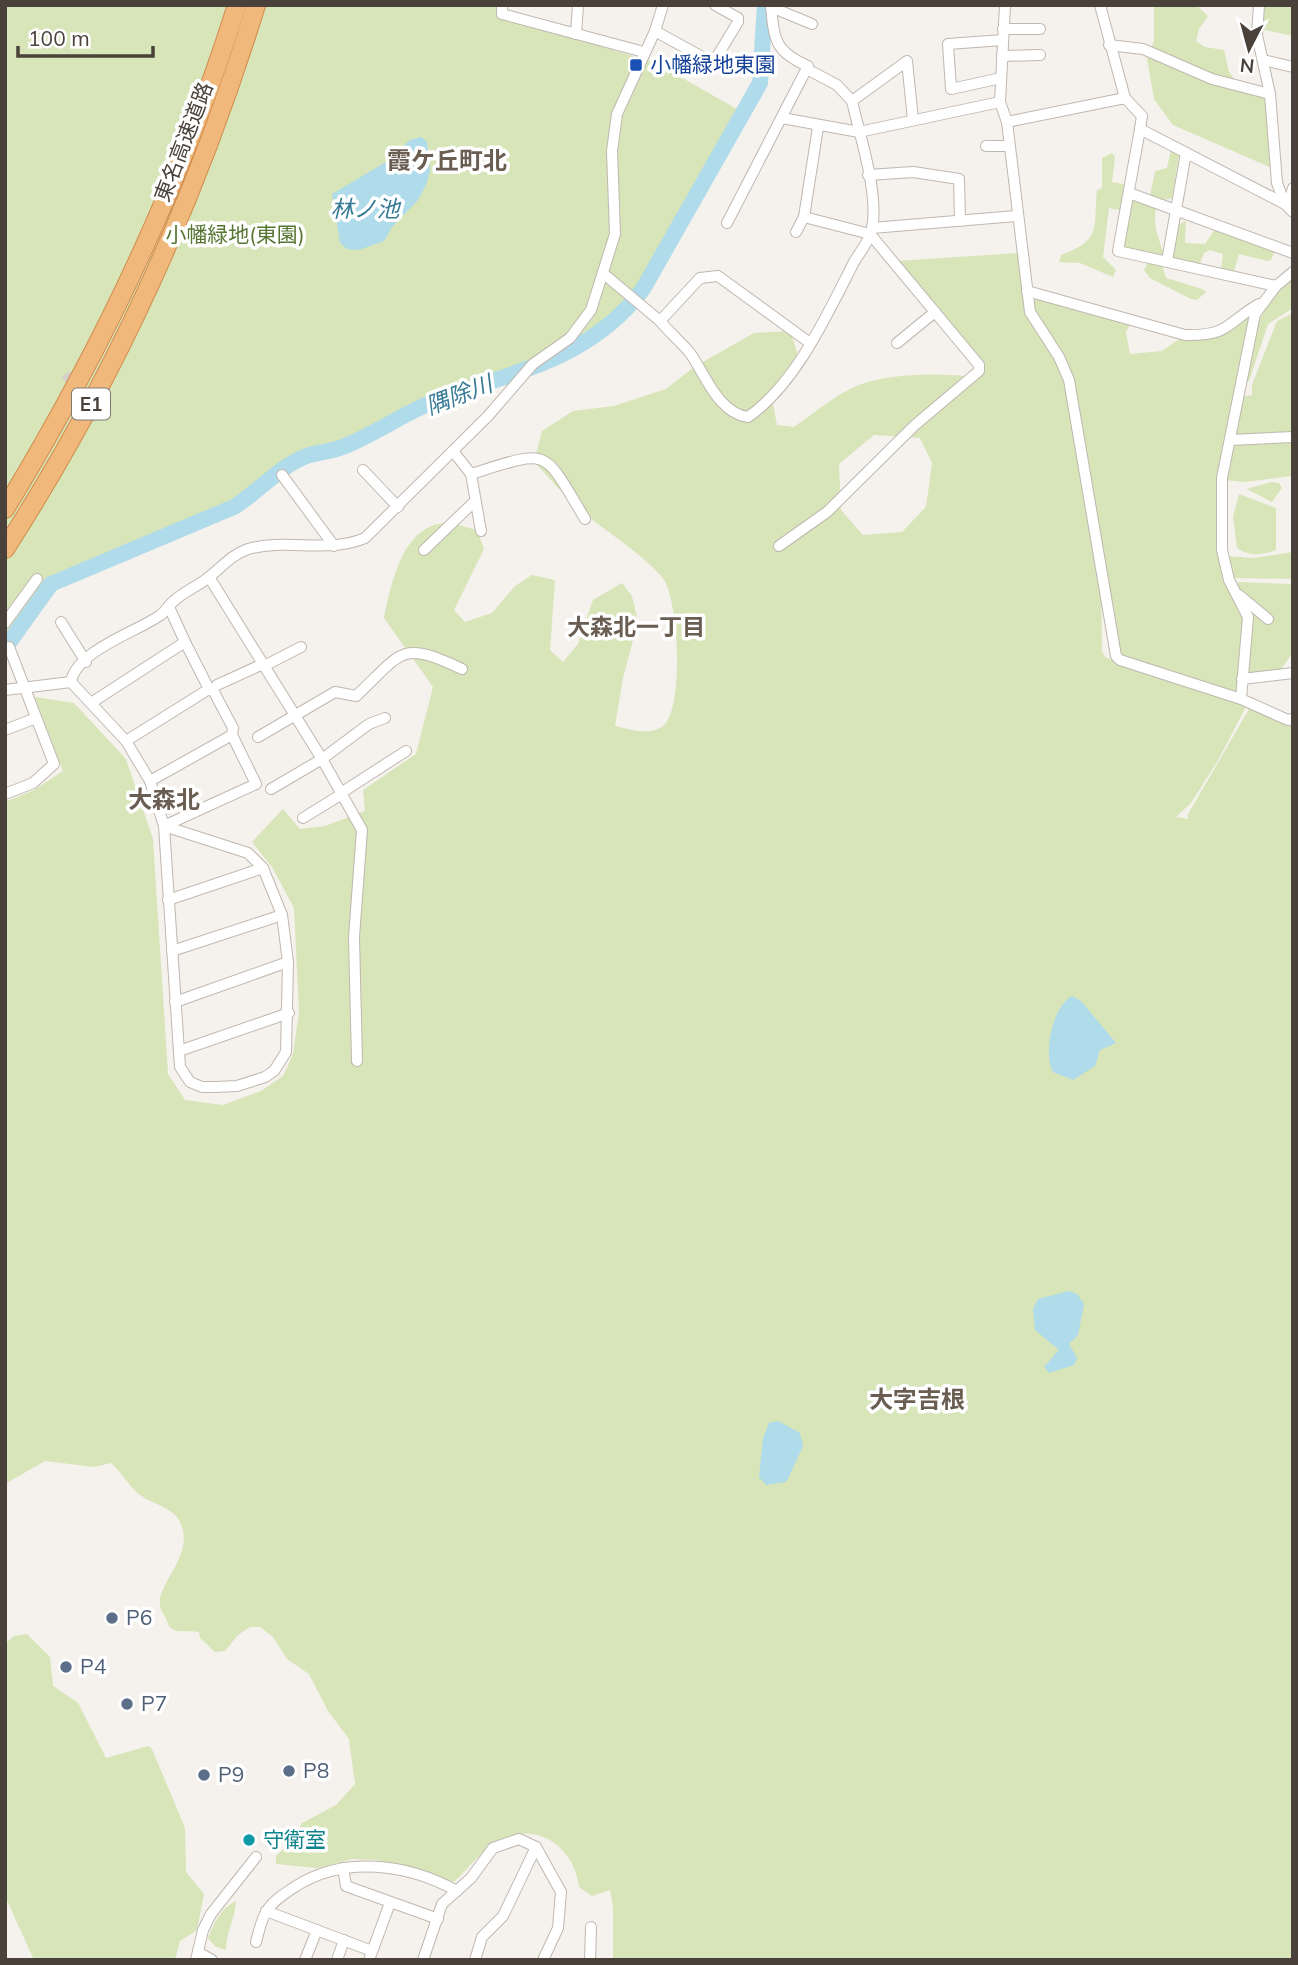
<svg xmlns="http://www.w3.org/2000/svg" width="1298" height="1965" viewBox="0 0 1298 1965" font-family="Mulish,'Noto Sans JP',sans-serif">
<rect width="100%" height="100%" fill="#f5f1ec"/>
<g fill="#d7e5b9" fill-rule="evenodd">
<polygon points="5,5 505,5 507,18 656,63 742,112 652,272 625,309 580,343 515,378 448,395 339,446 284,459 279,475 268,490 237,509 40,590 5,641"/>
<polygon points="1154,5 1196,5 1208,16 1199,29 1196,41 1205,47 1224,50 1229,72 1239,86 1150,50 1154,41"/>
<polygon points="1262,5 1293,5 1293,36 1261,29"/>
<polygon points="1146,53 1266,96 1272,168 1173,125 1154,99"/>
<polygon points="1171,150 1179,155 1172,198 1164,200 1150,196 1155,171 1167,168"/>
<path d="M1112,153L1115,157L1112,182L1128,185L1124,211L1109,208L1103,257L1116,270L1113,277L1080,263L1059,262L1061,255C1103,240 1093,227 1097,190L1102,188V158Z"/>
<path d="M1132,196L1157,204C1151,228 1160,238 1165,259L1121,249Z"/>
<polygon points="1186,221 1185,243 1205,244 1217,226 1276,249 1271,260 1267,261 1239,254 1233,274 1221,271 1223,254 1210,250 1204,253 1199,266 1170,259 1177,225"/>
<path d="M1019,253L1025,292L1062,370L1101,585L1102,651L1105,657L1118,662L1247,705L1217,762L1191,803L1176,817L1189,819L1187,816L1249,709L1254,706L1293,727V1960H613V1908L610,1890L592,1896L579,1887C575,1850 540,1821 503,1839C484,1847 469,1868 454,1882L377,1860L353,1859L317,1868L276,1864V1856L292,1841L302,1823L336,1805L355,1784L349,1739L328,1711L309,1674L287,1659L273,1637L260,1627H250L238,1635L225,1651L215,1652L200,1638L199,1632C191,1630 178,1633 172,1629C167,1625 167,1619 164,1615C145,1589 198,1560 180,1522C173,1507 152,1504 140,1495C128,1486 123,1473 111,1463L94,1467L45,1461L5,1484V802L34,790L63,771L35,697L74,703L126,759L153,839L168,1074L185,1100L223,1105L261,1091L283,1076L293,1054L299,1012L294,908L272,867L252,842L283,809L300,829L325,826L365,811L363,790L416,754L433,687L384,618C391,584 403,521 450,523C458,524 468,528 477,530L484,549L454,610L465,622L492,613L515,586L532,575L555,580L550,650L563,662L578,644L593,600L622,583L632,596L638,622L623,678L615,726C630,729 647,736 662,727C685,712 679,596 662,577C638,550 606,532 579,509C563,495 549,477 534,462L542,431L573,411L614,406L666,389L694,367L754,333L791,331L798,357L773,404L777,425L794,427C816,412 842,389 868,382C900,373 944,373 976,377L983,371L896,261ZM874,435L920,438L932,463L926,507L902,532L863,535L841,510L839,464Z"/>
<polygon points="1148,262 1162,265 1166,278 1202,289 1206,292 1197,300 1191,299 1150,278 1144,270"/>
<path d="M1293,278V308L1268,324L1249,381L1245,380C1254,335 1255,309 1293,278Z"/>
<polygon points="1032,294 1131,323 1126,332 1130,354 1162,351 1182,337 1228,332 1253,310 1217,500 1219,550 1244,612 1237,695 1122,658 1118,654 1076,402 1032,308"/>
<polygon points="1293,313 1293,434 1239,436 1234,432 1242,397 1252,395 1252,385 1277,321"/>
<polygon points="1293,440 1293,476 1244,482 1225,480 1234,443"/>
<polygon points="1271,482 1279,483 1282,488 1272,502 1247,489"/>
<path d="M1239,494L1276,508V550C1262,555 1250,557 1237,548L1233,517Z"/>
<polygon points="1293,552 1293,579 1234,578 1230,576 1225,556 1254,558"/>
<polygon points="1239,582 1293,584 1293,652 1279,672 1248,676 1251,624 1235,585"/>
<polygon points="27,1634 50,1657 53,1686 78,1703 106,1758 148,1746 152,1749 185,1828 186,1872 204,1894 197,1930 180,1941 175,1960 34,1960 5,1896 5,1644 14,1636"/>
<path d="M236,1901C235,1920 226,1931 226,1950L216,1947L208,1938C214,1923 221,1908 236,1901Z"/>
</g>
<g fill="#afdbeb">
<polygon points="421,137 427,142 430,171 426,185 418,200 392,227 384,241 359,250 347,249 340,243 332,194 386,162 410,140"/>
<path d="M1072,996L1081,1001L1116,1043L1100,1050L1095,1066L1073,1080L1053,1072C1043,1054 1052,1007 1072,996Z"/>
<polygon points="1069,1291 1077,1294 1084,1304 1078,1335 1069,1344 1077,1358 1074,1365 1049,1373 1044,1367 1059,1350 1035,1330 1033,1309 1038,1299"/>
<polygon points="778,1421 800,1433 803,1446 788,1479 785,1482 766,1485 759,1477 763,1438 769,1423"/>
</g>
<g fill="none" stroke-linecap="round" stroke-linejoin="round">
<path stroke="#afdbeb" stroke-width="16" d="M5,648L51,584L234,507C258,492 278,468 304,457C317,452 332,452 345,446C379,432 410,409 445,397C521,370 592,357 643,289L760,83L765,5"/>
<polyline stroke="#d3cec8" stroke-width="10" stroke-dasharray="10 5" stroke-linecap="butt" points="66,374 98,421"/>
<defs>
<g id="street">
<polyline points="502,5 502,14 644,52"/>
<polyline points="1005,5 1000,102 1007,122 1030,312 1059,357 1069,380 1116,656 1120,660 1241,699 1288,720 1293,719"/>
<polyline points="1100,5 1125,98 1142,116 1140,129 1285,204"/>
<polyline points="1259,5 1257,35 1270,94 1277,183 1285,204 1293,212"/>
<polyline points="771,7 812,24"/>
<polyline points="1003,29 1040,29"/>
<polyline points="655,31 713,63 738,22 738,18 715,5"/>
<polyline points="576,34 578,5"/>
<polyline points="1109,45 1143,49 1212,79 1270,94"/>
<polyline points="1002,56 1040,55"/>
<polyline points="1263,60 1293,67"/>
<polyline points="807,69 837,85 852,101"/>
<polyline points="1001,78 951,89 948,44 1003,40"/>
<polyline points="782,118 859,132 1000,102"/>
<polyline points="1007,122 1125,98"/>
<polyline points="1140,129 1118,251 1276,286"/>
<polyline points="986,146 1009,146"/>
<polyline points="868,175 913,172 959,179 960,221"/>
<polyline points="1129,193 1293,253"/>
<polyline points="1288,206 1293,188"/>
<path d="M727,223L808,66C775,52 774,40 771,5"/>
<polyline points="872,228 1016,216"/>
<polyline points="796,232 804,217"/>
<polyline points="1167,261 1186,153"/>
<polyline points="604,274 660,321 700,278 718,276 810,343"/>
<path d="M1027,291L1185,335C1230,336 1226,323 1259,304"/>
<path d="M660,321C669,332 681,342 690,353C705,374 718,413 748,417C796,384 828,313 854,262C860,252 870,240 872,229C879,193 860,137 852,101L907,61L913,120"/>
<polyline points="897,343 935,312"/>
<polyline points="1230,440 1293,437"/>
<path d="M453,451L471,474C551,449 542,447 585,519"/>
<polyline points="363,470 398,507"/>
<polyline points="471,474 481,531"/>
<polyline points="282,475 334,546"/>
<polyline points="779,546 827,512 915,425 979,371 979,365 870,234 804,217 818,127"/>
<polyline points="424,550 474,502"/>
<polyline points="209,577 322,759 362,830 354,937 357,1061"/>
<polyline points="1239,595 1268,619"/>
<polyline points="169,607 185,642"/>
<polyline points="61,622 86,662"/>
<polyline points="5,623 37,579"/>
<polyline points="264,666 301,647"/>
<polyline points="1242,679 1293,673"/>
<path d="M71,682C76,651 136,632 159,616C166,612 168,605 174,601C184,591 199,586 209,577C222,567 231,555 248,549C287,538 328,554 365,538L488,416L533,364L570,338L591,310L615,234L612,151L617,114L655,31L663,5"/>
<polyline points="71,682 126,741 150,781 164,826 180,1067 190,1082 202,1087 215,1087 237,1086 265,1077 274,1071 286,1052 288,962 282,915 263,868 248,853 164,826"/>
<polyline points="217,685 263,664"/>
<polyline points="5,690 71,682"/>
<polyline points="1241,699 1248,617 1229,580 1222,550 1222,478 1255,314 1276,286 1293,272"/>
<polyline points="91,703 185,642 209,689 126,741"/>
<polyline points="5,730 36,718"/>
<path d="M258,737L335,692L356,696C404,651 400,640 462,669"/>
<polyline points="322,759 369,724 385,718"/>
<polyline points="150,781 232,735"/>
<polyline points="271,789 322,759"/>
<polyline points="341,793 406,751"/>
<polyline points="5,794 33,783 54,764 9,647"/>
<polyline points="303,818 342,794"/>
<polyline points="164,826 256,784 232,735 233,728 214,692 209,689"/>
<polyline points="168,900 263,868"/>
<polyline points="172,951 282,915"/>
<polyline points="175,1002 288,962"/>
<polyline points="179,1051 289,1013"/>
<polyline points="343,1868 346,1886 438,1919"/>
<polyline points="266,1911 372,1951"/>
<path d="M256,1942C259,1932 261,1919 267,1911C273,1900 286,1893 296,1886C345,1855 408,1864 457,1891"/>
<polyline points="198,1952 212,1960"/>
<polyline points="196,1960 203,1930 211,1914 256,1857"/>
<polyline points="305,1960 317,1930"/>
<polyline points="337,1960 344,1940"/>
<polyline points="369,1960 390,1903"/>
<polyline points="423,1960 442,1904 471,1878 493,1848 519,1839 536,1847"/>
<polyline points="475,1960 482,1937 503,1916 536,1847 561,1892 558,1928 543,1960"/>
<polyline points="590,1960 591,1927"/>
</g>
<g id="highway">
<path d="M5,509C102,350 181,183 237,5"/>
<path d="M5,549C114,380 197,197 256,5"/>
</g>
</defs>
<use href="#street" stroke="#c0b7af" stroke-width="12"/>
<use href="#highway" stroke="#d08b4b" stroke-width="20"/>
<use href="#street" stroke="#fff" stroke-width="10"/>
<use href="#highway" stroke="#f1b87b" stroke-width="18"/>
</g>
<rect fill="#1a4fb4" stroke="#fff" stroke-width="2.5" x="629" y="58" width="14" height="14" rx="3.5"/>
<g fill="#5c6f8a" stroke="#fff" stroke-width="2.5">
<circle cx="112" cy="1618" r="7"/>
<circle cx="66" cy="1667" r="7"/>
<circle cx="127" cy="1704" r="7"/>
<circle cx="289" cy="1771" r="7"/>
<circle cx="204" cy="1775" r="7"/>
</g>
<circle fill="#0f9aa8" stroke="#fff" stroke-width="2.5" cx="249" cy="1840" r="7"/>
<g text-anchor="middle" stroke-width="7" stroke-linejoin="round" paint-order="stroke">
<rect fill="#fff" stroke="#807a75" stroke-width="2" x="72" y="388.5" width="38" height="31" rx="5"/>
<g font-size="19" font-weight="bold" fill="#49413a">
<text x="91" y="411">E1</text>
</g>
<g font-size="21" fill="#164399" stroke="#fff" text-anchor="start">
<text x="650" y="72">小幡緑地東園</text>
</g>
<g font-size="21" fill="#49413a" stroke="#fff">
<text transform="translate(184 142) rotate(-69)" y="7">東名高速道路</text>
</g>
<g font-size="21" fill="#567632" stroke="#fff">
<text x="235" y="242">小幡緑地(東園)</text>
</g>
<g font-size="21" fill="#4e5e75" stroke="#fff" text-anchor="start">
<text x="126" y="1625">P6</text>
<text x="80" y="1674">P4</text>
<text x="141" y="1711">P7</text>
<text x="303" y="1778">P8</text>
<text x="218" y="1782">P9</text>
</g>
<g font-size="21" fill="#0d838f" stroke="#fff" text-anchor="start">
<text x="263" y="1847">守衛室</text>
</g>
<g font-size="23" font-style="italic" fill="#367a95" stroke="#fff">
<text x="365" y="217">林ノ池</text>
<text transform="translate(459 395) rotate(-21)" y="8">隅除川</text>
</g>
<g font-size="23" font-weight="bold" fill="#6a5d52" stroke="#fff">
<text x="636" y="635">大森北一丁目</text>
</g>
<g font-size="24" font-weight="bold" fill="#6a5d52" stroke="#fff">
<text x="447" y="169">霞ケ丘町北</text>
<text x="164" y="808">大森北</text>
<text x="917" y="1408">大字吉根</text>
</g>
</g>
<rect width="1298" height="1965" fill="none" stroke="#49413a" stroke-width="14"/>
<g transform="translate(1249 49) rotate(186)" stroke="#ffffff" stroke-width="5" paint-order="stroke">
<path d="M0-5L12 26L0 18L-12 26Z" fill="#49413a"/>
<text y="-10" font-size="19" font-weight="bold" text-anchor="middle" fill="#49413a">N</text>
</g>
<path d="M18 46v10h135v-10" fill="none" stroke="#49413a" stroke-width="3.5"/>
<text x="28" y="46" font-size="21" fill="#49413a" stroke="#ffffff" stroke-width="5" paint-order="stroke">100 m</text>
</svg>
